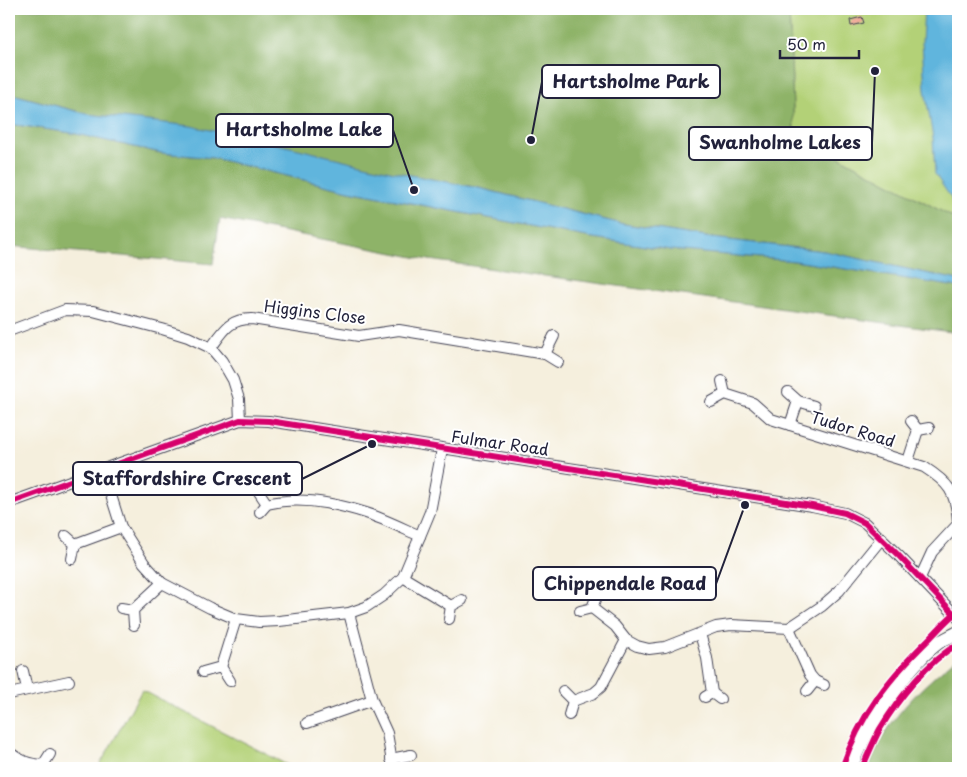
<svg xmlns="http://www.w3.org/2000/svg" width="967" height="777" viewBox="0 0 967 777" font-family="'Playpen Sans',sans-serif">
<rect width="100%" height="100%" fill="#fff"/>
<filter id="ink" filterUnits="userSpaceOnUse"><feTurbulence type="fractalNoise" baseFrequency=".02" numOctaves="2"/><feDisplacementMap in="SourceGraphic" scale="10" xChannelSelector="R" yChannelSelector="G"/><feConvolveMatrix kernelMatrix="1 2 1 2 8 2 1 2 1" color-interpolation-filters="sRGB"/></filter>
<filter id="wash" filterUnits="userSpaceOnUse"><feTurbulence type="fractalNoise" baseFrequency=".0096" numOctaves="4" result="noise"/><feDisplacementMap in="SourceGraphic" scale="20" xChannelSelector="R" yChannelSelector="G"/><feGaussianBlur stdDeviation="1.12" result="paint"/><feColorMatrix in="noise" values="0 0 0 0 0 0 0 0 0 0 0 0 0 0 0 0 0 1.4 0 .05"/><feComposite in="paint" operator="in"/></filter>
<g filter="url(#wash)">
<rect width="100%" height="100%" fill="#f5efdd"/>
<g fill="#b3d177" stroke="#6a7a59">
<polygon points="789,9 958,9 958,220 794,133"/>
<polygon points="142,690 293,768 294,768 98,768"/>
</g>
<g fill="#8eb368" stroke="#586a52">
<polygon points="9,9 789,9 794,133 958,220 958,280 824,251 712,238 618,223 479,188 87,114 9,93"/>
<polygon points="9,124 72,133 161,153 213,158 349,191 587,237 671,250 795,261 958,287 958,333 429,260 220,219 213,264 9,246"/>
<path d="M958,657V768H869C884,721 921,687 958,657Z"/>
</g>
<g fill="#61b5dd" stroke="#426c8c">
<polygon points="924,9 958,9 958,219 951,198 935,174 933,138 925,90 922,42"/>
<polygon points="9,93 87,114 191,126 290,147 390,171 479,188 618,223 712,238 824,251 958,280 958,287 795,261 671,250 587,237 349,191 213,158 161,153 72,133 9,124"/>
</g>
<g id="blocks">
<polygon fill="#ee9f8c" points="862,17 864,23 851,26 850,20"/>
</g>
</g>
<g filter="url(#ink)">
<use href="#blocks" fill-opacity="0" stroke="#424153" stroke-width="1"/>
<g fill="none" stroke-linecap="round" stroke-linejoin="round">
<defs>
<g id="minor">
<polyline points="9,331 65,310 93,311 162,329 188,337 211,348 222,361 233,380 239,399 240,420"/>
<path d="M211,348C224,330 229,319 252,319L359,336L399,330L545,354L558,362"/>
<polyline points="545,354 554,336"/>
<polyline points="722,381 725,394"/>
<polyline points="788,392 798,401 814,406"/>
<path d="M711,402L725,394L753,403L771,419L924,467C949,483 956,492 958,522"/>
<polyline points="911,421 918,430 929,428"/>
<polyline points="790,425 798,401"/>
<polyline points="908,461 918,430"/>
<polyline points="103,470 121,527 144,563 162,583 210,608 236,619 259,622 279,621 349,613 366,607 384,595 403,577 430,512 442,449"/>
<polyline points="259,492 267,504"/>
<polyline points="9,503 240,420 269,421 812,506 845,513 865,523 898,555 958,618"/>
<path d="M260,512L267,504C298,496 335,503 366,513C384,519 402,528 420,536"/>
<polyline points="66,536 75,544 72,559"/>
<polyline points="75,544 121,527"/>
<polyline points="403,577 451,606"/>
<polyline points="920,578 932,552 958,524"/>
<polyline points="121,608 133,610 134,625"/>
<polyline points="592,608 615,626 626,640 637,646 649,649 665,647 716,627 731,625 789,628 822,606 839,591 882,538"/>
<polyline points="133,610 162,583"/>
<polyline points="580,611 592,608 597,595"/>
<polyline points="349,613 372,700 387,733 393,768"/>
<polyline points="449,619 451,606 462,600"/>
<polyline points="789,628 810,675 815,681 824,685"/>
<polyline points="700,634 707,658 712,693"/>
<polyline points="221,667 236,619"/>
<polyline points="23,671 27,689"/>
<polyline points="203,672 221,667 230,681"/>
<polyline points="563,691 573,701 569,715"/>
<polyline points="807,691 815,681"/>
<polyline points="9,694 69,681"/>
<polyline points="705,697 712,693 720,699"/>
<polyline points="573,701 594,693 601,687 626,640"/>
<polyline points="307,723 372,700"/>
<path d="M9,752C20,761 29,764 43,765"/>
<polyline points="391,759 411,755"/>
<polyline points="45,768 43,765 50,754"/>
</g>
<path id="tertiary" d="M851,768C864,730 908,664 941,641C947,638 953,635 958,632"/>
</defs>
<use href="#minor" stroke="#424153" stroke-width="12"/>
<use href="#tertiary" stroke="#424153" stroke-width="14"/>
<use href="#minor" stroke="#fff" stroke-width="10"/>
<use href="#tertiary" stroke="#fff" stroke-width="12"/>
<defs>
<g id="cycleway">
<polyline points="9,503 240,420 269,421 812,506 845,513 865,523 898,555 958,618"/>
<path d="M842,768C860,714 890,677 930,638C940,628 947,619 958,611"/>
<path d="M862,768C868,755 873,742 880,729C898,699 928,661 958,644"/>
</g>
</defs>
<use href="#cycleway" stroke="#fff" stroke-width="9"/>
<use href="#cycleway" stroke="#d6006c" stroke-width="6"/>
</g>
</g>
<g text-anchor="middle" stroke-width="4" stroke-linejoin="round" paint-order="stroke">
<g font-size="16" fill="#22223b" stroke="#fff">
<text transform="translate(315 312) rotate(7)" y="6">Higgins Close</text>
<text transform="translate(853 429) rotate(17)" y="6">Tudor Road</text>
<text transform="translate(500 443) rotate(8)" y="6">Fulmar Road</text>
</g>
</g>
<path fill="none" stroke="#22223b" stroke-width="2" d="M531 140L542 82M414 190L393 130M875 71L872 143M372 444L302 479M745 505L716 584"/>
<g fill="#22223b" stroke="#fff" stroke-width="2">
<circle cx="531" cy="140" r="5"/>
<circle cx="414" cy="190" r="5"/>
<circle cx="875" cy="71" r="5"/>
<circle cx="372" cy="444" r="5"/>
<circle cx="745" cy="505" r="5"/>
</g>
<g fill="#fff" stroke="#22223b" stroke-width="2">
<rect x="542" y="65" width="178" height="33" rx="5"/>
<rect x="216" y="114" width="177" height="33" rx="5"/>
<rect x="689" y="127" width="183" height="33" rx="5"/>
<rect x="73" y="462" width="229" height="33" rx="5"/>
<rect x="533" y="567" width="183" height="33" rx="5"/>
</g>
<g font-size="18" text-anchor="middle" font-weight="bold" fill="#22223b">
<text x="631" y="88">Hartsholme Park</text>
<text x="304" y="136">Hartsholme Lake</text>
<text x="780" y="149">Swanholme Lakes</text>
<text x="187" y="485">Staffordshire Crescent</text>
<text x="625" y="590">Chippendale Road</text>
</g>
<rect width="967" height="777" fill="none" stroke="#fff" stroke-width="30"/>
<path d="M780 50v8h79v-8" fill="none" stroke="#22223b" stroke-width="2.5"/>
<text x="787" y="50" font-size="15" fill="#22223b" stroke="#ffffff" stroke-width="4" paint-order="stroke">50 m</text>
</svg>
